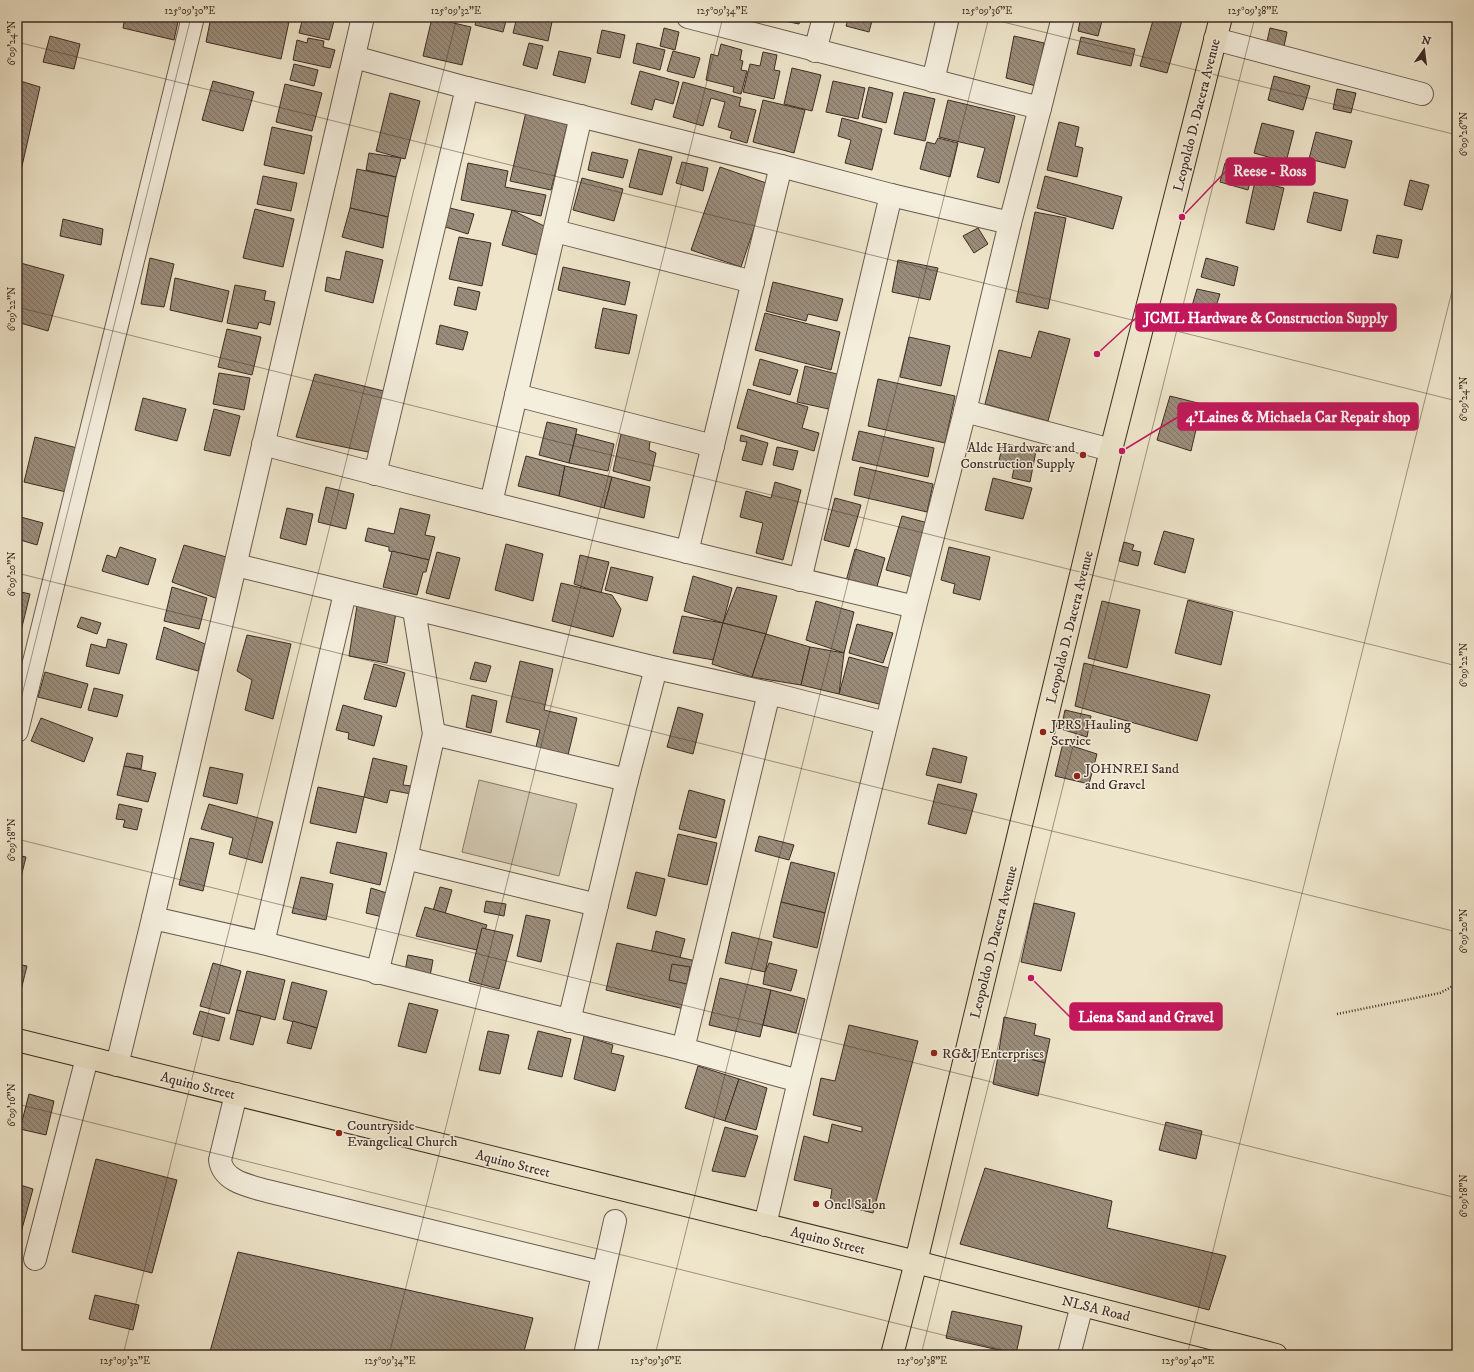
<svg xmlns="http://www.w3.org/2000/svg" width="1474" height="1372" viewBox="0 0 1474 1372" font-family="'IM FELL DW Pica',serif">
<defs>
<pattern id="building-back-hatch" width="6" height="6" patternUnits="userSpaceOnUse"><rect width="6" height="6" fill="#9a8c7a"/><path d="M-1 5l2 2M0 0l6 6M5-1l2 2" fill="none" stroke="#7f7364"/></pattern>
</defs>
<rect width="100%" height="100%" fill="#eee5ca"/>
<filter id="stains"><feTurbulence type="fractalNoise" baseFrequency=".005" numOctaves="4"/><feColorMatrix values="0 0 0 0 .2 0 0 0 0 .09 0 0 0 0 .02 0 0 0 .5 -.17"/></filter>
<radialGradient id="worn" r=".72"><stop offset=".6" stop-color="#630" stop-opacity="0"/><stop offset="1" stop-color="#630" stop-opacity=".3"/></radialGradient>
<polygon fill="#d0c6ae" stroke="#877969" points="479,780 577,804 559,876 462,852"/>
<g fill="url(#building-back-hatch)" stroke="#3e2c24">
<polygon points="125,17 179,17 174,40 123,28"/>
<polygon points="211,17 290,17 281,59 206,42"/>
<polygon points="303,17 335,17 329,40 299,33"/>
<polygon points="454,17 474,17 473,22"/>
<polygon points="477,17 507,17 503,32 475,25"/>
<polygon points="517,17 553,17 548,41 513,33"/>
<polygon points="766,17 801,17 799,24"/>
<polygon points="849,17 873,17 869,32 846,26"/>
<polygon points="1023,17 1045,17 1043,22"/>
<polygon points="1081,17 1103,17 1098,36 1078,31"/>
<polygon points="1154,17 1183,17 1167,73 1140,66"/>
<polygon points="432,18 471,27 462,65 423,56"/>
<polygon points="664,28 679,32 675,50 660,46"/>
<polygon points="1270,28 1287,32 1283,51 1266,46"/>
<polygon points="602,30 625,35 620,58 597,53"/>
<polygon points="50,36 80,44 74,69 43,62"/>
<polygon points="1014,36 1044,43 1036,86 1006,78"/>
<polygon points="1081,37 1135,49 1131,66 1077,54"/>
<polygon points="308,38 324,41 323,47 335,50 330,68 293,60 297,40 307,43"/>
<polygon points="529,43 543,46 537,69 523,65"/>
<polygon points="637,43 665,50 660,70 633,63"/>
<polygon points="721,44 742,50 740,60 743,61 741,70 747,71 741,94 733,92 734,87 706,80 711,54 718,56"/>
<polygon points="559,51 591,58 585,83 553,75"/>
<polygon points="673,51 700,58 694,78 667,71"/>
<polygon points="763,52 777,55 774,70 780,71 774,99 743,92 750,64 760,66"/>
<polygon points="294,64 318,70 314,86 290,80"/>
<polygon points="792,68 821,75 812,111 784,104"/>
<polygon points="640,71 679,82 673,104 655,99 652,110 631,104"/>
<polygon points="1274,76 1310,86 1303,110 1268,100"/>
<polygon points="17,80 40,87 17,188"/>
<polygon points="213,81 254,92 243,131 202,120"/>
<polygon points="833,81 865,88 858,119 826,112"/>
<polygon points="683,82 741,98 739,106 756,110 747,143 730,138 732,131 718,127 725,102 711,98 703,126 673,117"/>
<polygon points="285,84 322,93 312,131 276,122"/>
<polygon points="869,87 893,93 886,123 862,117"/>
<polygon points="1337,89 1356,93 1351,113 1333,109"/>
<polygon points="904,92 935,99 925,141 894,134"/>
<polygon points="390,93 420,101 405,159 376,151"/>
<polygon points="763,100 805,110 794,153 753,142"/>
<polygon points="948,100 1015,116 999,183 977,177 985,148 939,137"/>
<polygon points="526,112 568,122 551,190 510,181"/>
<polygon points="842,118 882,129 872,170 845,163 851,140 838,136"/>
<polygon points="1059,122 1079,127 1075,146 1083,148 1077,177 1047,170"/>
<polygon points="1262,123 1294,131 1286,162 1254,153"/>
<polygon points="272,127 312,136 304,174 264,165"/>
<polygon points="1316,132 1352,141 1345,168 1309,159"/>
<polygon points="938,138 958,143 950,177 920,169 927,142 935,144"/>
<polygon points="639,149 672,157 662,195 629,187"/>
<polygon points="592,152 628,160 623,178 588,170"/>
<polygon points="369,153 401,158 396,177 366,170"/>
<polygon points="682,162 708,168 703,191 676,183"/>
<polygon points="468,163 508,171 505,187 546,195 541,216 461,200"/>
<polygon points="1225,163 1253,171 1248,190 1220,182"/>
<polygon points="720,167 769,184 741,267 691,250"/>
<polygon points="357,169 396,177 388,217 350,208"/>
<polygon points="263,176 297,183 291,211 257,204"/>
<polygon points="1045,176 1122,197 1113,229 1037,208"/>
<polygon points="582,178 623,189 614,221 573,210"/>
<polygon points="1410,180 1429,185 1422,210 1404,205"/>
<polygon points="1255,181 1284,188 1274,230 1246,223"/>
<polygon points="1314,192 1348,200 1341,231 1307,222"/>
<polygon points="446,207 474,214 468,234 442,226"/>
<polygon points="350,208 388,217 383,248 342,237"/>
<polygon points="255,209 294,219 283,267 243,258"/>
<polygon points="512,210 548,228 541,256 502,245"/>
<polygon points="1035,212 1066,218 1048,309 1016,302"/>
<polygon points="63,219 103,229 101,245 60,236"/>
<polygon points="978,228 988,244 974,253 963,236"/>
<polygon points="1377,235 1402,240 1398,258 1373,253"/>
<polygon points="459,237 491,243 482,286 449,279"/>
<polygon points="346,251 383,260 373,303 325,291 327,277 340,280"/>
<polygon points="150,258 174,264 164,307 141,304"/>
<polygon points="1206,258 1238,267 1234,286 1201,277"/>
<polygon points="898,260 938,268 930,300 892,292"/>
<polygon points="17,262 64,275 48,331 17,322"/>
<polygon points="563,267 630,282 625,305 558,290"/>
<polygon points="175,278 229,291 222,322 170,310"/>
<polygon points="773,282 843,299 837,321 808,314 806,321 766,311"/>
<polygon points="235,285 266,291 264,300 275,302 270,325 259,322 257,329 227,323"/>
<polygon points="458,287 480,292 476,310 454,305"/>
<polygon points="1197,289 1220,294 1211,322 1189,316"/>
<polygon points="603,308 637,315 629,354 595,348"/>
<polygon points="765,313 840,332 831,370 755,350"/>
<polygon points="440,325 468,332 463,350 436,344"/>
<polygon points="227,329 261,337 252,375 218,367"/>
<polygon points="1039,331 1070,339 1048,421 985,404 999,350 1031,358"/>
<polygon points="909,337 950,346 941,386 900,377"/>
<polygon points="760,359 798,370 790,395 753,385"/>
<polygon points="805,366 841,375 833,410 797,402"/>
<polygon points="219,373 250,378 244,410 213,404"/>
<polygon points="315,374 388,392 373,453 296,437"/>
<polygon points="878,379 955,396 945,443 868,426"/>
<polygon points="748,389 808,407 802,428 819,433 814,451 737,428"/>
<polygon points="1170,396 1202,404 1191,451 1157,440"/>
<polygon points="143,398 186,409 177,441 135,430"/>
<polygon points="214,409 240,416 230,456 204,450"/>
<polygon points="547,422 577,429 569,463 539,455"/>
<polygon points="859,431 934,448 928,477 852,460"/>
<polygon points="576,434 614,444 608,471 569,463"/>
<polygon points="621,434 650,441 649,450 656,453 650,481 613,471"/>
<polygon points="741,435 768,443 762,465 742,460 747,442 740,441"/>
<polygon points="35,437 77,448 66,492 24,482"/>
<polygon points="1003,443 1036,451 1030,482 1012,478 1014,469 998,465"/>
<polygon points="777,447 798,451 793,470 773,465"/>
<polygon points="526,456 565,466 559,496 518,486"/>
<polygon points="565,466 612,477 604,508 559,496"/>
<polygon points="860,467 933,484 927,512 854,495"/>
<polygon points="612,477 650,487 644,518 604,508"/>
<polygon points="993,478 1032,488 1023,519 985,510"/>
<polygon points="775,482 801,490 783,560 756,553 763,523 740,517 746,491 771,498"/>
<polygon points="326,487 354,494 346,529 318,522"/>
<polygon points="835,498 861,505 849,547 824,540"/>
<polygon points="287,508 313,514 306,545 280,538"/>
<polygon points="400,508 430,515 425,535 435,537 429,560 389,551 389,547 365,541 368,528 394,534"/>
<polygon points="17,516 43,523 37,545 17,539"/>
<polygon points="902,516 928,523 913,577 886,570"/>
<polygon points="1164,531 1194,539 1185,573 1154,564"/>
<polygon points="1124,542 1134,545 1132,550 1141,552 1138,566 1119,561"/>
<polygon points="506,544 543,554 533,601 495,590"/>
<polygon points="184,545 230,558 218,599 172,582"/>
<polygon points="120,547 156,559 148,585 102,571 107,555 116,558"/>
<polygon points="949,547 990,557 980,600 953,593 955,584 941,580"/>
<polygon points="855,549 885,558 876,590 846,581"/>
<polygon points="392,551 429,560 426,572 423,572 417,595 383,587"/>
<polygon points="437,552 460,558 449,599 426,593"/>
<polygon points="580,555 609,562 601,593 574,584"/>
<polygon points="611,567 653,577 647,601 605,590"/>
<polygon points="693,576 732,588 723,623 684,611"/>
<polygon points="561,583 612,595 621,609 613,637 552,621"/>
<polygon points="172,587 207,598 199,629 164,621"/>
<polygon points="737,587 777,596 766,634 723,623"/>
<polygon points="17,591 30,594 21,631 17,630"/>
<polygon points="1188,600 1233,612 1221,665 1175,653"/>
<polygon points="816,601 854,612 844,653 806,640"/>
<polygon points="1102,601 1140,610 1127,668 1088,658"/>
<polygon points="357,606 396,613 387,663 349,656"/>
<polygon points="682,616 723,623 714,660 673,653"/>
<polygon points="81,617 101,623 97,634 77,627"/>
<polygon points="723,623 766,634 752,677 712,664"/>
<polygon points="857,624 893,633 883,663 849,653"/>
<polygon points="164,627 205,644 198,671 156,659"/>
<polygon points="766,634 810,647 801,685 752,677"/>
<polygon points="247,635 291,644 273,719 245,710 252,680 237,671"/>
<polygon points="108,639 127,644 119,674 86,666 91,644 106,648"/>
<polygon points="810,647 844,653 839,694 801,685"/>
<polygon points="849,657 889,668 883,705 839,694"/>
<polygon points="520,661 553,669 544,710 577,718 568,755 536,747 540,730 506,722"/>
<polygon points="475,662 491,666 486,682 470,679"/>
<polygon points="1084,663 1210,695 1197,741 1075,706"/>
<polygon points="374,664 405,673 396,707 364,699"/>
<polygon points="45,672 88,684 81,708 38,697"/>
<polygon points="94,688 123,695 117,717 88,710"/>
<polygon points="472,695 497,701 491,733 466,727"/>
<polygon points="343,705 382,716 374,746 348,739 349,733 336,730"/>
<polygon points="678,707 703,714 693,754 667,747"/>
<polygon points="1065,710 1091,716 1087,737 1061,729"/>
<polygon points="41,718 93,738 84,762 31,741"/>
<polygon points="1063,743 1097,754 1089,784 1055,776"/>
<polygon points="933,748 967,757 961,783 926,775"/>
<polygon points="127,753 143,756 141,769 124,766"/>
<polygon points="373,758 407,766 403,785 412,786 411,794 390,790 387,803 364,797"/>
<polygon points="124,766 156,773 148,802 117,795"/>
<polygon points="210,767 243,774 237,804 203,796"/>
<polygon points="938,784 977,794 966,834 928,824"/>
<polygon points="318,787 364,797 356,833 310,823"/>
<polygon points="689,790 725,800 716,838 679,829"/>
<polygon points="119,804 142,809 137,830 123,827 125,820 116,819"/>
<polygon points="209,804 273,822 262,863 229,854 233,838 201,829"/>
<polygon points="678,834 717,843 707,885 668,876"/>
<polygon points="759,836 794,845 789,860 755,851"/>
<polygon points="190,838 214,843 203,891 179,885"/>
<polygon points="337,842 387,853 380,885 330,873"/>
<polygon points="17,855 26,857 18,889 17,889"/>
<polygon points="791,862 835,873 825,913 781,902"/>
<polygon points="636,872 665,879 656,916 627,908"/>
<polygon points="301,877 333,884 326,920 292,913"/>
<polygon points="440,887 452,890 445,914 433,911"/>
<polygon points="371,888 393,895 387,918 366,913"/>
<polygon points="486,901 506,904 504,916 484,912"/>
<polygon points="781,902 825,913 817,948 773,937"/>
<polygon points="1034,903 1075,913 1061,971 1021,962"/>
<polygon points="425,907 487,925 477,950 416,936"/>
<polygon points="526,915 550,920 541,962 517,956"/>
<polygon points="482,928 513,935 499,989 469,981"/>
<polygon points="656,931 685,939 678,965 650,958"/>
<polygon points="732,932 772,942 765,972 725,963"/>
<polygon points="617,943 696,961 684,1009 606,990"/>
<polygon points="408,955 433,960 430,976 405,971"/>
<polygon points="213,963 241,971 229,1014 200,1006"/>
<polygon points="769,963 797,970 791,991 763,984 765,972"/>
<polygon points="17,964 27,966 20,994 17,994"/>
<polygon points="672,964 690,967 687,984 669,980"/>
<polygon points="247,971 285,980 275,1020 237,1010"/>
<polygon points="720,978 771,990 760,1037 709,1025"/>
<polygon points="292,982 327,991 317,1028 283,1019"/>
<polygon points="771,990 805,999 796,1033 763,1025"/>
<polygon points="409,1003 438,1010 426,1053 398,1046"/>
<polygon points="237,1010 261,1016 253,1045 230,1039"/>
<polygon points="200,1011 225,1018 219,1041 193,1034"/>
<polygon points="1004,1017 1036,1024 1034,1035 1050,1039 1045,1063 999,1051"/>
<polygon points="293,1021 317,1028 311,1049 287,1043"/>
<polygon points="849,1025 918,1041 873,1213 830,1202 832,1189 794,1180 804,1136 828,1143 832,1124 862,1132 862,1127 813,1115 821,1078 835,1081"/>
<polygon points="488,1031 509,1035 500,1074 479,1070"/>
<polygon points="538,1031 571,1039 562,1077 528,1069"/>
<polygon points="584,1036 613,1045 611,1053 624,1056 615,1091 574,1079"/>
<polygon points="999,1051 1045,1063 1038,1096 993,1084"/>
<polygon points="698,1066 739,1079 725,1121 685,1108"/>
<polygon points="739,1079 767,1088 756,1130 725,1121"/>
<polygon points="29,1094 54,1101 46,1135 20,1129"/>
<polygon points="1166,1122 1202,1131 1196,1159 1159,1150"/>
<polygon points="725,1127 758,1136 745,1177 712,1171"/>
<polygon points="96,1159 177,1180 152,1273 72,1252"/>
<polygon points="985,1168 1112,1201 1107,1228 1226,1256 1209,1310 960,1244"/>
<polygon points="17,1184 33,1189 17,1247"/>
<polygon points="238,1252 533,1318 523,1355 209,1355"/>
<polygon points="17,1273 21,1274 17,1296"/>
<polygon points="95,1295 139,1305 133,1330 89,1319"/>
<polygon points="952,1311 1022,1326 1016,1354 946,1338"/>
</g>
<g fill="none" stroke-linecap="round" stroke-linejoin="round">
<defs>
<g id="minor">
<polyline points="688,17 1040,108 1010,223 965,411 915,607 799,1081 765,1225"/>
<polyline points="1215,39 1422,94"/>
<polyline points="815,51 824,17"/>
<polyline points="354,57 467,88 781,166 891,195 1010,223"/>
<polyline points="933,81 948,17"/>
<polyline points="1040,108 1063,17"/>
<polyline points="555,231 753,282"/>
<polyline points="516,395 713,446"/>
<polyline points="965,411 1111,450"/>
<path d="M263,444C480,502 697,555 915,607"/>
<polyline points="375,474 467,88"/>
<polyline points="491,503 581,116"/>
<polyline points="687,552 781,166"/>
<polyline points="236,565 656,668 769,693 886,723"/>
<polyline points="800,580 891,195"/>
<polyline points="17,731 193,17"/>
<polyline points="434,734 627,780"/>
<polyline points="406,858 597,905"/>
<polyline points="153,918 263,943 683,1049 799,1081"/>
<polyline points="263,943 345,593"/>
<polyline points="377,973 406,858 434,734 414,610"/>
<polyline points="569,1021 627,780 656,668"/>
<polyline points="683,1049 769,693"/>
<polyline points="117,1065 153,918 363,17"/>
<path d="M236,1094L220,1160C223,1182 250,1186 267,1191L603,1273"/>
<polyline points="35,1259 87,1058"/>
<polyline points="585,1355 615,1221"/>
<polyline points="1069,1355 1082,1305"/>
</g>
<g id="major">
<polyline points="17,1040 916,1262 1276,1355"/>
<polyline points="892,1355 916,1262 1111,450 1221,17"/>
</g>
</defs>
<use href="#minor" stroke="#6a5a4e" stroke-width="24"/>
<use href="#major" stroke="#3e2c24" stroke-width="24"/>
<polyline stroke="#3e2c24" stroke-width="2.5" stroke-dasharray="1 2" stroke-linecap="butt" points="1337,1014 1440,993 1457,984"/>
<use href="#minor" stroke="#f4eedd" stroke-width="22"/>
<use href="#major" stroke="#eee5ca" stroke-width="22"/>
</g>
<path fill="none" stroke="#3e2c24" stroke-width="1" stroke-opacity="0.45" d="M983,17L1457,135M17,42L1457,401M17,307L1457,666M17,573L1457,932M17,715L191,17M17,839L1457,1198M17,1104L1023,1355M123,1355L457,17M389,1355L723,17M655,1355L989,17M921,1355L1255,17M1187,1355L1457,271M1453,1355L1457,1338"/>
<g fill="#8f2418" stroke="#f4eedd" stroke-width="1.5">
<circle cx="1083" cy="455" r="4"/>
<circle cx="1043" cy="732" r="4"/>
<circle cx="1077" cy="776" r="4"/>
<circle cx="934" cy="1053" r="4"/>
<circle cx="339" cy="1133" r="4"/>
<circle cx="816" cy="1204" r="4"/>
</g>
<g text-anchor="middle" stroke-width="3" stroke-linejoin="round" paint-order="stroke">
<g font-size="14" fill="#3e2c24" stroke="#f4eedd">
<text transform="translate(1196 115) rotate(-76)" y="5">Leopoldo D. Dacera Avenue</text>
<text transform="translate(1069 627) rotate(-76)" y="5">Leopoldo D. Dacera Avenue</text>
<text transform="translate(993 942) rotate(-76)" y="5">Leopoldo D. Dacera Avenue</text>
<text transform="translate(198 1085) rotate(14)" y="5">Aquino Street</text>
<text transform="translate(513 1163) rotate(14)" y="5">Aquino Street</text>
<text transform="translate(828 1240) rotate(14)" y="5">Aquino Street</text>
<text transform="translate(1096 1308) rotate(14)" y="5">NLSA Road</text>
</g>
<g font-size="14" fill="#3e2c24" stroke="#f4eedd" text-anchor="start">
<text x="1075" y="452" text-anchor="end">Alde Hardware and<tspan x="1075" dy="16">Construction Supply</tspan></text>
<text x="1051" y="729">JPRS Hauling<tspan x="1051" dy="16">Service</tspan></text>
<text x="1085" y="773">JOHNREI Sand<tspan x="1085" dy="16">and Gravel</tspan></text>
<text x="942" y="1058">RG&amp;J Enterprises</text>
<text x="347" y="1130">Countryside<tspan x="347" dy="16">Evangelical Church</tspan></text>
<text x="824" y="1209">Onel Salon</text>
</g>
</g>
<path fill="none" stroke="#c2185b" stroke-width="1.5" d="M1182 217L1226 171M1097 354L1136 318M1122 451L1178 417M1031 978L1070 1017"/>
<g fill="#c2185b" stroke="#f4eedd" stroke-width="1.5">
<circle cx="1182" cy="217" r="4"/>
<circle cx="1097" cy="354" r="4"/>
<circle cx="1122" cy="451" r="4"/>
<circle cx="1031" cy="978" r="4"/>
</g>
<g fill="#c2185b" stroke="#c2185b" stroke-width="1.5">
<rect x="1226" y="158" width="89" height="27" rx="4"/>
<rect x="1136" y="304" width="260" height="27" rx="4"/>
<rect x="1178" y="403" width="240" height="27" rx="4"/>
<rect x="1070" y="1003" width="152" height="27" rx="4"/>
</g>
<g font-size="15" text-anchor="middle" font-weight="bold" fill="#fff">
<text x="1270" y="176">Reese - Ross</text>
<text x="1266" y="323">JCML Hardware &amp; Construction Supply</text>
<text x="1298" y="422">4'Laines &amp; Michaela Car Repair shop</text>
<text x="1146" y="1022">Liena Sand and Gravel</text>
</g>
<rect width="1474" height="1372" fill="none" stroke="#eee5ca" stroke-width="44"/>
<g transform="translate(1424 50) rotate(14)" stroke="#f4eedd" stroke-width="3" paint-order="stroke">
<path d="M0-3L7 15L0 10L-7 15Z" fill="#3e2c24"/>
<text y="-6" font-size="11" font-weight="bold" text-anchor="middle" fill="#3e2c24">N</text>
</g>
<rect x="22" y="22" width="1430" height="1328" fill="none" stroke="#3e2c24" stroke-width="1.5"/>
<g font-size="10" text-anchor="middle" fill="#3e2c24">
<text x="190" y="14">125°09'30"E</text>
<text x="456" y="14">125°09'32"E</text>
<text x="722" y="14">125°09'34"E</text>
<text x="987" y="14">125°09'36"E</text>
<text x="1253" y="14">125°09'38"E</text>
<text transform="translate(11 43) rotate(-90)" y="4">6°09'24"N</text>
<text transform="translate(1463 134) rotate(-90)" y="4">6°09'26"N</text>
<text transform="translate(11 309) rotate(-90)" y="4">6°09'22"N</text>
<text transform="translate(1463 399) rotate(-90)" y="4">6°09'24"N</text>
<text transform="translate(11 574) rotate(-90)" y="4">6°09'20"N</text>
<text transform="translate(1463 665) rotate(-90)" y="4">6°09'22"N</text>
<text transform="translate(11 840) rotate(-90)" y="4">6°09'18"N</text>
<text transform="translate(1463 931) rotate(-90)" y="4">6°09'20"N</text>
<text transform="translate(11 1105) rotate(-90)" y="4">6°09'16"N</text>
<text transform="translate(1463 1196) rotate(-90)" y="4">6°09'18"N</text>
<text x="125" y="1364">125°09'32"E</text>
<text x="390" y="1364">125°09'34"E</text>
<text x="656" y="1364">125°09'36"E</text>
<text x="922" y="1364">125°09'38"E</text>
<text x="1188" y="1364">125°09'40"E</text>
</g>
<rect width="100%" height="100%" filter="url(#stains)"/>
<rect width="100%" height="100%" fill="url(#worn)"/>
</svg>
